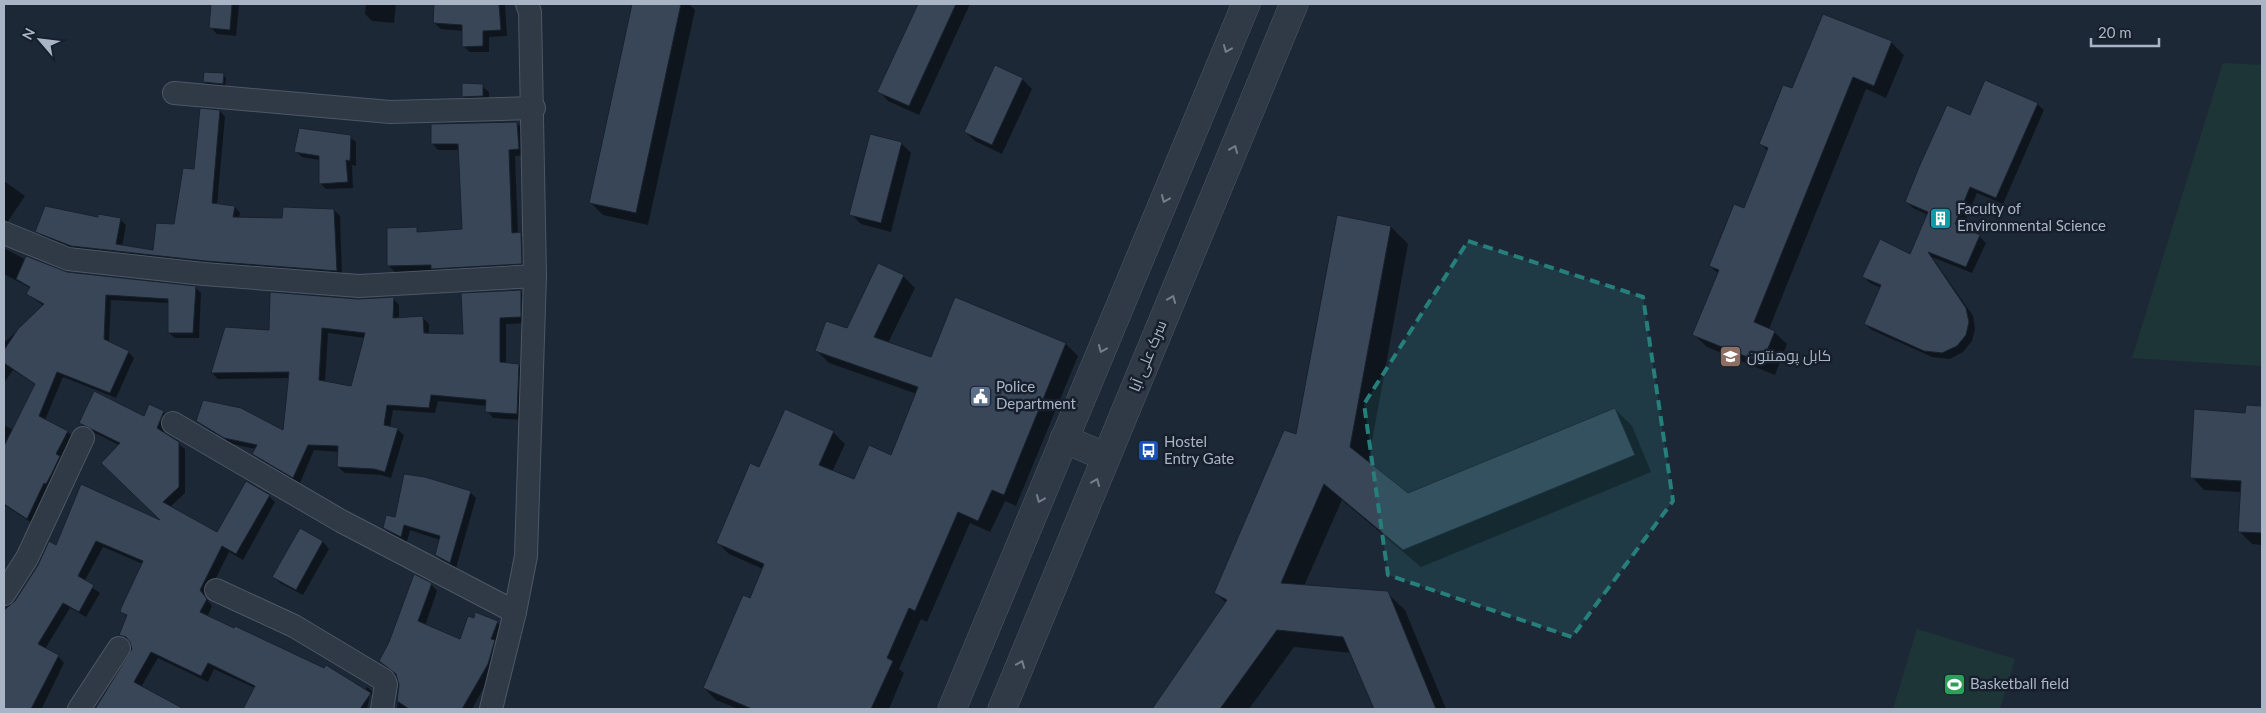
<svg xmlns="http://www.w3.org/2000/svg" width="2266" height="713" viewBox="0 0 2266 713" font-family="Lato,Cairo,sans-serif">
<rect width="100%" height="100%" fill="#1d2837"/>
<g fill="#1e3538">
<polygon points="2223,63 2262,65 2262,366 2132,358"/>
<polygon points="1917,629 2015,659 2000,709 1893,709"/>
</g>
<g fill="#0007" fill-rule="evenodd">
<polygon points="212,4 239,4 236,36 217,34 211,28"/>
<polygon points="366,4 396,4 394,23 372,21 365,14"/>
<polygon points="435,4 505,4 507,36 489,37 489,52 470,52 463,46 463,31 441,29 434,23"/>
<polygon points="633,4 689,4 695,10 648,225 603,215 590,202"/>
<polygon points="919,4 970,4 919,115 888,101 879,91"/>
<polygon points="1891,42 1904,55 1886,98 1866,89 1769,329 1774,332 1787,344 1775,375 1707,347 1694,335 1719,274 1710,266 1744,210 1768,152 1761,144 1793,90"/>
<polygon points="996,67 1022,79 1032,89 1002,154 975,141 965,132"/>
<polygon points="223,75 226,78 225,87 207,85 204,82"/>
<polygon points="482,86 489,92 489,102 470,103 463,96"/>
<polygon points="2037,104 2044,110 2003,204 1977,193 1962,228 1979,236 1986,243 1972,273 1932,257 1973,316 1975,329 1972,341 1963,352 1950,359 1932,357 1872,330 1865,324 1881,288 1870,283 1863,276 1910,256 1928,215 1913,208 1906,202 1971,117"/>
<polygon points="220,111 225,117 217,205 235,207 240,213 239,218 284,219 334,210 340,216 342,276 78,251 43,237 37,231 99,218 120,219 126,225 122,247 155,252 175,226 195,171"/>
<polygon points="517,123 523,129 525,155 515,156 518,234 527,240 528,270 395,272 389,266 416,229 420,233 463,230 460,150 438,150 432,143"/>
<polygon points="350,137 356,142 356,166 352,165 353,188 326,189 320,183 320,160 302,157 296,151"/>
<polygon points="901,143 911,153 891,232 861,224 851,214"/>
<polygon points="4,181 25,196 4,227"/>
<polygon points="1391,227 1408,244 1368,463 1408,495 1615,409 1632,426 1651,472 1421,567 1342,500 1304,586 1387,593 1405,610 1446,709 1375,709 1351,653 1294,647 1249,709 1153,709 1226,603 1216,593 1297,436"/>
<polygon points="4,248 26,260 66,273 196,288 201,293 199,338 175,338 169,333 169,303 111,300 109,343 128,352 134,358 116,398 63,377 45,420 68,432 73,437 32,523 4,505 4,425 13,430 36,385 13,370 4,383 4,340 6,341 44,306 27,294 30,288 4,274"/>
<polygon points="903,276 915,288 888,343 932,358 1066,344 1078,356 1016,506 1005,501 990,532 970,523 927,622 921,619 899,669 904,673 889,709 738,709 716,700 704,688 750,600 763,569 729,554 717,542 760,469 833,432 845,444 832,472 854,481 891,457 917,394 829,363 817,351 848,329"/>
<path d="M521,291L527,298L526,323L506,324V364L518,365L525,371L523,420L493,418L487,411V406L438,401L435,413L393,410L390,428L397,429L404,435L391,478L381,475L345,473L338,467L339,452L314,450L300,483L260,460L254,454L256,449L232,444L204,427L198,421L284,432L289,378L218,379L212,373L270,331L358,300L393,298L399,305V319L423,318L429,324V335L464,336ZM328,333L365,338L352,388L325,382Z"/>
<polygon points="2247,406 2262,407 2262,545 2252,544 2240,532 2242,492 2204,490 2192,477 2247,414"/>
<polygon points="163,412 170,418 164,433 185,449 185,493 170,507 217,534 269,496 275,502 243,560 229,552 206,598 212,606 207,617 365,691 367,687 378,696 376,709 370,709 372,695 370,695 367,709 244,709 255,688 214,669 208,682 158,658 141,687 182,709 96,709 131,655 133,648 132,642 121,635 127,617 122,611 143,564 103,547 84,582 100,593 86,617 70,608 45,649 58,656 64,663 42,708 44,709 4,709 4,608 11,606 57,547 165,524 119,445 87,429 80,422 144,418"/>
<polygon points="470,492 476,498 456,568 442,561 436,555 440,540 410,530 407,542 390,534 384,528 396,519"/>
<polygon points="300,529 323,542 329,549 303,595 280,583 274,576"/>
<polygon points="431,584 437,591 425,626 461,640 497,622 503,628 493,671 472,709 465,709 444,694 432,709 397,709 400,686 399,678 380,661"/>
</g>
<g fill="#384658" stroke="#18212e" fill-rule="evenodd">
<polygon points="211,4 232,4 230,30 209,28"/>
<polygon points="434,4 499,4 501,30 483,31 483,46 462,47 462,25 433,23"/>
<polygon points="632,4 681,4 636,213 589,203"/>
<polygon points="918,4 956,4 909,106 877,92"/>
<polygon points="1823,14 1892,41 1874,86 1853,77 1754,322 1775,331 1762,363 1692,335 1719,270 1709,266 1734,204 1744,208 1768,148 1759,144 1783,85 1792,88"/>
<polygon points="995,65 1023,78 992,145 964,132"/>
<polygon points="204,72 224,73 223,84 203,82"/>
<polygon points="1985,80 2038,103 1996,198 1970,187 1955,224 1980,235 1966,267 1928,252 1966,308 1969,322 1966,335 1957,346 1942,353 1924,351 1864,324 1881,285 1862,277 1880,239 1910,254 1928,212 1905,202 1919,167 1947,105 1970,115"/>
<polygon points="462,83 483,84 483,96 462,97"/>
<polygon points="200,108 220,110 212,203 235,206 233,217 282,218 283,207 334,209 337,271 205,261 71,246 35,232 45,206 98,217 98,214 121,218 116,244 153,250 156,223 174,224 183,168 194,169"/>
<polygon points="517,122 519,149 509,150 512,233 521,232 522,264 431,269 431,265 387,266 387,228 417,227 417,232 462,229 458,144 431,144 431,124"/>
<polygon points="299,128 351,135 350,161 346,160 348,182 319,184 319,156 294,152"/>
<polygon points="870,134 902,142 881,223 849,215"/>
<polygon points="1337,215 1391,226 1350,447 1408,493 1615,408 1635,455 1403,550 1324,484 1281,583 1388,591 1436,709 1374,709 1343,637 1277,630 1220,709 1152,709 1227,600 1214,593 1284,430 1296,434"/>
<polygon points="26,256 67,272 196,286 193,333 168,333 168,299 106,295 104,339 129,351 110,393 57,372 39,416 68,431 56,454 60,456 51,475 46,484 44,483 27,519 4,504 4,446 35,384 4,363 4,350 18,329 44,304 26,294 30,287 16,279"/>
<polygon points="878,263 904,275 874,337 931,357 955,297 1066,343 1004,495 992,490 978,521 958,512 915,611 909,608 887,658 893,661 871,709 752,709 703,688 743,595 750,598 764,564 716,543 750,463 759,467 785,409 834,431 819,465 854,479 869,445 891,455 918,387 815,351 826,321 847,328"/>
<path d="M521,290V317L500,318V362L519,364L517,414L485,412L486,400L431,395L429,408L387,405L384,425L398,428L385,472L374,469L337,467L338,446L308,445L293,478L252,454L257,445L224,438L196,421L203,400L241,408L283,430L289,372L211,373L225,327L269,330L270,292L358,299L394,297L393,318L423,316L424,333L463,334L461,293ZM322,328L365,333L351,386L319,380Z"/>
<polygon points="94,391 144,416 149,404 164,411 157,428 179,442 179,487 163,502 217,532 246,481 270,495 236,554 222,546 200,590 207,599 200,612 234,628 235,626 324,668 326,665 371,693 360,709 243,709 255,686 208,663 201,676 151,652 134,682 184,709 95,709 132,649 130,642 126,637 119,635 127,615 120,612 121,608 143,561 96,541 78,576 94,585 79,612 63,603 38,644 59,655 31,709 4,709 4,610 15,601 38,565 49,541 56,545 81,484 160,520 101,463 120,443 79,423"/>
<polygon points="2246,405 2262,406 2262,533 2238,532 2241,481 2190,478 2194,409 2245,413"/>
<polygon points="404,474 425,477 471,491 450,563 435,555 440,536 404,525 401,537 383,528 386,515 395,517"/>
<polygon points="300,528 323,541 296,590 272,577"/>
<polygon points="414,574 432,583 418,621 460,639 468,616 474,618 475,612 498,621 491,639 495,640 488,664 462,709 409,709 397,701 399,685 396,674 379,661 389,642"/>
</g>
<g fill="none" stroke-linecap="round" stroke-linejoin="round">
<defs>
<g id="minor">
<polyline points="174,93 390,112 534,108"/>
<polyline points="4,233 68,259 204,274 359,286 535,276"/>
<polyline points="173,423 341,521 515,612"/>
<polyline points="216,590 294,626 384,680 386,684 382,709"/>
<polyline points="4,594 27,558 83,438"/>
<polyline points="79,709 119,648"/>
<polyline points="491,709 515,612 526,556 535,276 530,12 527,4"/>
</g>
<g id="tertiary">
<polyline points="1064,439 1106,457"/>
<polyline points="952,709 1246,4"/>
<polyline points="1002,709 1294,4"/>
</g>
</defs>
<use href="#minor" stroke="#4d5766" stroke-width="24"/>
<use href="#tertiary" stroke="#4d5766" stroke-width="29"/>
<use href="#minor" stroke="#303a47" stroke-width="22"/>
<use href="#tertiary" stroke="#303a47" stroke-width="28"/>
</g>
<defs><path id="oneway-chevron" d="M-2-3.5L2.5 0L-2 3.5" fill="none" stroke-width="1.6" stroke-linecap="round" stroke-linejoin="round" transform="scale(1.25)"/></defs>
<g stroke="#737d8c">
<use href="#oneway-chevron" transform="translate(1227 49) rotate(113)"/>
<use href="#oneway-chevron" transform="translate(1234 149) rotate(-68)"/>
<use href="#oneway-chevron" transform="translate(1165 199) rotate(113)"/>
<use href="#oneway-chevron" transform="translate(1172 299) rotate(-68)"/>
<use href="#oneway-chevron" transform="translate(1102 349) rotate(113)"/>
<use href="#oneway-chevron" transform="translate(1096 482) rotate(-68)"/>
<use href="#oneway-chevron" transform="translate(1040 499) rotate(113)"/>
<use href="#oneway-chevron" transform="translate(1021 664) rotate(-68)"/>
</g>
<path fill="#267f7b" fill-opacity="0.2" stroke="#267f7b" stroke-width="4" stroke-dasharray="10 6" stroke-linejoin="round" d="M1468,241L1643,297L1673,501L1572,637L1388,575L1364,404Z"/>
<defs>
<symbol id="building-square" viewBox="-11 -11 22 22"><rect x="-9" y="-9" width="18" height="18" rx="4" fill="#0f9aa8" stroke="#161f2b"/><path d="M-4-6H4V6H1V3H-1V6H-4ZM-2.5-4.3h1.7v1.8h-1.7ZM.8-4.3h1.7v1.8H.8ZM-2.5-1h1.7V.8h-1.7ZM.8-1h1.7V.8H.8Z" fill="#fff"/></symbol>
<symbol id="university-square" viewBox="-11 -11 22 22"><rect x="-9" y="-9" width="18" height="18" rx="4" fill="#8d6e63" stroke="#161f2b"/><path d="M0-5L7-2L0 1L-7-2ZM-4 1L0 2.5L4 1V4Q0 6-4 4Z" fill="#fff"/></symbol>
<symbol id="civic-square" viewBox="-11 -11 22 22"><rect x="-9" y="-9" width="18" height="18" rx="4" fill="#5c6f8a" stroke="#161f2b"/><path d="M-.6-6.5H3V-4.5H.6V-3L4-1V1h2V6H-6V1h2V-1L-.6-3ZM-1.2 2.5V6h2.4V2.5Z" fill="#fff"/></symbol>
<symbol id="bus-square" viewBox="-11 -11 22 22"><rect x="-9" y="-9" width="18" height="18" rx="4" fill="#1a4fb4" stroke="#161f2b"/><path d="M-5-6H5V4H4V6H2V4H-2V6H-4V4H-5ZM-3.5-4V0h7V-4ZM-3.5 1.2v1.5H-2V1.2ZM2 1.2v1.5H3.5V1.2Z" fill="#fff"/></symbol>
<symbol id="stadium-square" viewBox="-11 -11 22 22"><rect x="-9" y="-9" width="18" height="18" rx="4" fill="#2e9e5b" stroke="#161f2b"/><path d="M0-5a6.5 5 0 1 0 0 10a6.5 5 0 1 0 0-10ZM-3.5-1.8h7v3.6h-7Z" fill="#fff"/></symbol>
</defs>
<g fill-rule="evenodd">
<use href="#building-square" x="1928" y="206" width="25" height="25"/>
<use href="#university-square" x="1718" y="344" width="25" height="25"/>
<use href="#civic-square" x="968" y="384" width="25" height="25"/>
<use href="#bus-square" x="1136" y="438" width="25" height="25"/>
<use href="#stadium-square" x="1942" y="672" width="25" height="25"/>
</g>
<g text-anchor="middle" stroke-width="5" stroke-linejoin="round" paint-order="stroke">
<g font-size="15" fill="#a9b4c5" stroke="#161f2b" text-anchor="start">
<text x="1957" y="214">Faculty of<tspan x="1957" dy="17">Environmental Science</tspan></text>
<text x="1747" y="361">کابل پوهنتون</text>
<text x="996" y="392">Police<tspan x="996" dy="17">Department</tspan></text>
<text x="1164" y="447">Hostel<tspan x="1164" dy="17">Entry Gate</tspan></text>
<text x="1970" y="689">Basketball field</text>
</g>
<g font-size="15" fill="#a9b4c5" stroke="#161f2b">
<text transform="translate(1148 356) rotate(-68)" y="5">سرک علی آبا</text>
</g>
</g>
<rect width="2266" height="713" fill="none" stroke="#a9b4c5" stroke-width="10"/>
<g transform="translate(40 40) rotate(298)" stroke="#161f2b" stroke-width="4" paint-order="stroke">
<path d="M0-4L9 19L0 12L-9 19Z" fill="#a9b4c5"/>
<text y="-8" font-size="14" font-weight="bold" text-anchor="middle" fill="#a9b4c5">N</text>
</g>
<path d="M2091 38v8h68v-8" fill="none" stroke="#a9b4c5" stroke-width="2.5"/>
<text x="2098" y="38" font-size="15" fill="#a9b4c5" stroke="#161f2b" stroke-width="4" paint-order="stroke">20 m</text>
</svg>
